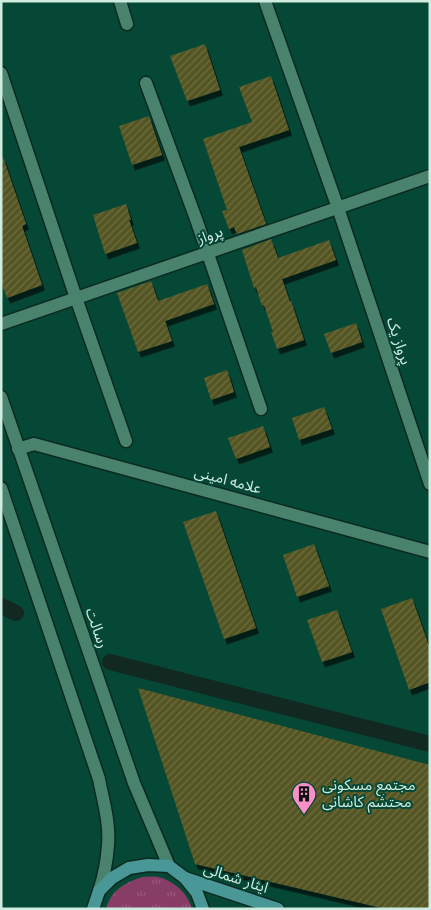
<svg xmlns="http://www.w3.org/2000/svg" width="431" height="910" viewBox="0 0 431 910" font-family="'Public Sans','Noto Sans Arabic',sans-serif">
<defs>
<pattern id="grass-tufts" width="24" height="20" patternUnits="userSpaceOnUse" patternTransform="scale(1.25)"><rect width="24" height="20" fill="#883d66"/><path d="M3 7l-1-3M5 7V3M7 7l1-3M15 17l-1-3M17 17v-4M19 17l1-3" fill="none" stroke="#98597c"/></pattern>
<pattern id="building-hatch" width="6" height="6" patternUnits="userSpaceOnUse" patternTransform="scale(1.25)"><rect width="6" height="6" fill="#555524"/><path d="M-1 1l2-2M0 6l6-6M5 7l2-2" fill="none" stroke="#6c6e44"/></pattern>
<filter id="shadow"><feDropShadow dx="3" dy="5.5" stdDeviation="0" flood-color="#0009"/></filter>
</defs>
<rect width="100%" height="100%" fill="#064836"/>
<path fill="url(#grass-tufts)" d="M142,877C147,877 153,876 158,877C174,881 188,893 192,909H106C111,890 125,883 142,877Z"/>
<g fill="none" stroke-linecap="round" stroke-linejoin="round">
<g stroke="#122921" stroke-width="16">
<polyline points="1,606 16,613"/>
<polyline points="110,662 430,744"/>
</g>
</g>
<g fill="url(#building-hatch)" filter="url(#shadow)">
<polygon points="205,44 220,90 187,101 170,56"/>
<polygon points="271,76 289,130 239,147 266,224 237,234 234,227 229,229 222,211 227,210 203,139 252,122 239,87"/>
<polygon points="149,116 162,155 132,165 119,126"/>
<polygon points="1,157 3,157 26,224 22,226 42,285 7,298 1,282"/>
<polygon points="126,204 131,220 129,220 137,243 105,254 93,215"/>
<polygon points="271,239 278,258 329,240 336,260 282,279 290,302 291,301 304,340 277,349 271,332 273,332 264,305 262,306 256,287 254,288 242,250"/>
<polygon points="151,281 158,301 207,284 214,304 165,321 172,341 138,352 117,293"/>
<polygon points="356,323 362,342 331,353 324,334"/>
<polygon points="227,370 234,392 211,400 204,378"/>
<polygon points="324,407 332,429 299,440 292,418"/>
<polygon points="263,426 270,447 236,459 228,438"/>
<polygon points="216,511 256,628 224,639 183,522"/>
<polygon points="314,544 329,586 297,597 283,555"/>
<polygon points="412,598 430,649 430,682 409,690 381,609"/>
<polygon points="337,610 352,652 322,662 307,620"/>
<polygon points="138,688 430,765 430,909 386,909 195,864"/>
</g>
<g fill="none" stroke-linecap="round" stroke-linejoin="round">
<defs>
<g id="minor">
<polyline points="120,1 127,24"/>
<polyline points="265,1 338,208 430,484"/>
<polyline points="1,73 76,298 126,441"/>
<polyline points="146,83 196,219 261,409"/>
</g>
<g id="tertiary">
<polyline points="1,324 430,176"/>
<polyline points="1,397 134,783 169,866"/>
<polyline points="18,449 34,444 430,552"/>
<path d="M1,488L99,779C103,800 110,823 108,845C107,861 104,876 99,891"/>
</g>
<g id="secondary">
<polyline points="185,878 278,909"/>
<polyline points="93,909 99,891 112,878 129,868 148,865 169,866 185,878 197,893 203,909"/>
</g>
</defs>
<use href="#minor" stroke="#0b2a20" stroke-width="15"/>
<use href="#tertiary" stroke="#0b2a20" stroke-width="15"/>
<use href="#secondary" stroke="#0b2a20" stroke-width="15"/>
<use href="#minor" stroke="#49836e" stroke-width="12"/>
<use href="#tertiary" stroke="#49836e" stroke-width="12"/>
<use href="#secondary" stroke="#499796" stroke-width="12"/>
</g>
<defs>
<symbol id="building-pin" viewBox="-11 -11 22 30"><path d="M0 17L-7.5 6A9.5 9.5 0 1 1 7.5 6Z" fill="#fa8fc7" stroke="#064836"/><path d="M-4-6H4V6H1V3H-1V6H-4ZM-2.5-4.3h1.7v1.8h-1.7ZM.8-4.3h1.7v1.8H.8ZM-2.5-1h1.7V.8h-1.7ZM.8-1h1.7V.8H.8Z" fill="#111"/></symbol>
</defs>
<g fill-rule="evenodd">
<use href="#building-pin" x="290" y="780" width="28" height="38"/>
</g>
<g text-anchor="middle" stroke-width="4" stroke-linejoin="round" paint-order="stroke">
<g font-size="15" fill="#cfece0" stroke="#064836">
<text transform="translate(210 235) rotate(-19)" y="5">پرواز</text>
<text transform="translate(399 341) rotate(72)" y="5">پرواز یک</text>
<text transform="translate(228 480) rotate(15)" y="5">علامه امینی</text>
<text transform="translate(97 628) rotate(71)" y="5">رسالت</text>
<text transform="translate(236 878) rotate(18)" y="5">ایثار شمالی</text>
</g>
<g font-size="15" fill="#cfece0" stroke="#064836" text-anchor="start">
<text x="322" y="790">مجتمع مسکونی<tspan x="322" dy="17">محتشم کاشانی</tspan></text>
</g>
</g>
<rect width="431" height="910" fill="none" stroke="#cfece0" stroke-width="5"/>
</svg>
